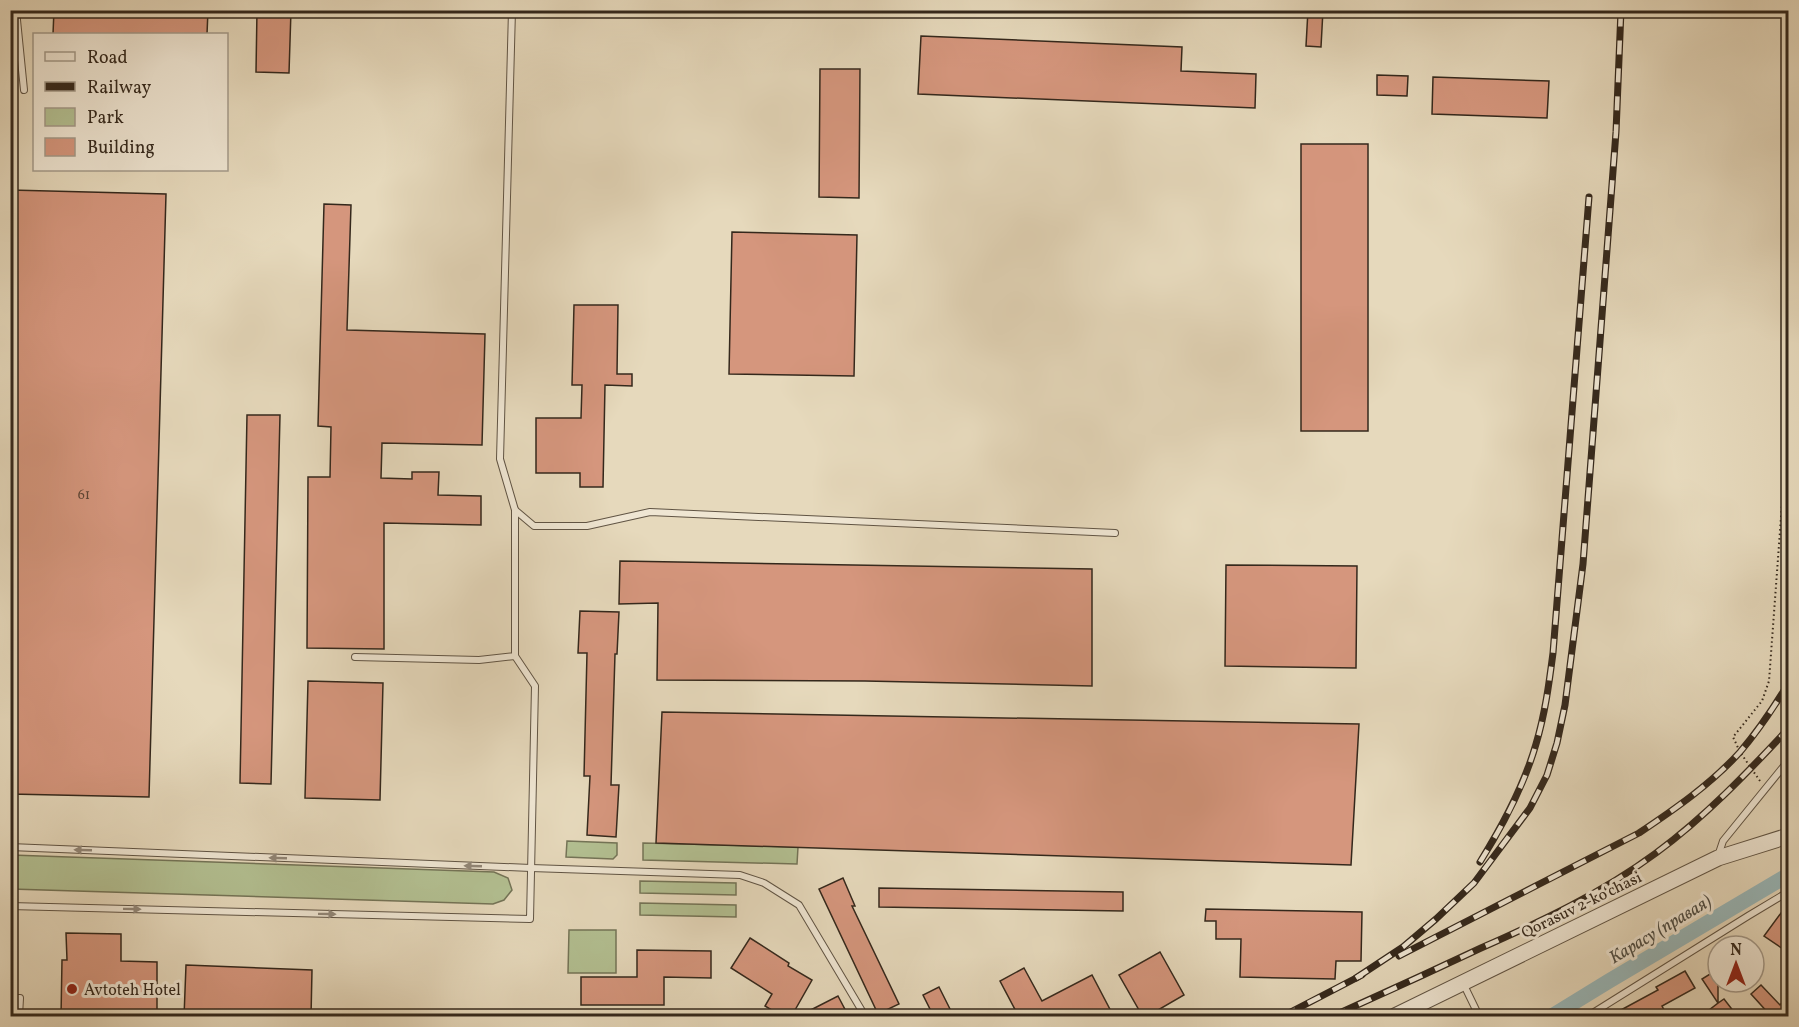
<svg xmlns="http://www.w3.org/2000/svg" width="1799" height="1027" viewBox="0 0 1799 1027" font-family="Vollkorn,serif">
<rect width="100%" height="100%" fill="#e6d9bc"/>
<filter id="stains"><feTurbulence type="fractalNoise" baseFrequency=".00333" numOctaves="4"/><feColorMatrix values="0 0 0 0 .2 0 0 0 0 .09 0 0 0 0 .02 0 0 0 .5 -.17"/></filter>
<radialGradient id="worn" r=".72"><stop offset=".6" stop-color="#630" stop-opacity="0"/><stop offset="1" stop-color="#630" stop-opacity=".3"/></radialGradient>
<g fill="#b3c092" stroke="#747457" stroke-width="1.5">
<polygon points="567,841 617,843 617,855 613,859 566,857"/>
<polygon points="643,843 798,847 797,864 643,860"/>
<polygon points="11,855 494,872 508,878 512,890 504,900 493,904 11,889"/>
<polygon points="640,881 736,883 736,895 640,893"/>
<polygon points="640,903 736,905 736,917 640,915"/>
<polygon points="569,930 616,930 616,973 568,973"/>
</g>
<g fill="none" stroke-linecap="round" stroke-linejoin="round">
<polyline stroke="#99b8ba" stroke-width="15" points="1552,1016 1609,981 1788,875"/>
</g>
<g fill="#d5967d" stroke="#34281c" stroke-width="1.5">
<polygon points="54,10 208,10 207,34 53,34"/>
<polygon points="257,10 291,10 289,73 256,72"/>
<polygon points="1308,10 1323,10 1321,47 1306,46"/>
<polygon points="921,36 1182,47 1181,71 1256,74 1255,108 918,94"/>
<polygon points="820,69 860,69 859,198 819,197"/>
<polygon points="1377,75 1408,76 1407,96 1377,95"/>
<polygon points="1433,77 1549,81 1547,118 1432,114"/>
<rect x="1301" y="144" width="67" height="287"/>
<polygon points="10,190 166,194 149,797 10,794"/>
<polygon points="324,204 351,205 347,330 485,334 482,445 382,443 381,478 412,479 412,472 439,472 438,495 481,496 481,525 384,523 384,649 307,648 308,477 330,477 331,427 318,426"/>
<polygon points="732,232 857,235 854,376 729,374"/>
<polygon points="574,305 618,305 617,374 632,374 632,386 605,385 603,487 580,487 580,473 536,473 536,418 581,418 582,385 572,385"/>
<polygon points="247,415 280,415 271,784 240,783"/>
<polygon points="620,561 1092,569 1092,686 865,681 657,680 658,603 619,604"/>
<polygon points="1226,565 1357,566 1356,668 1225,666"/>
<polygon points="580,611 619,612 617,654 615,654 611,785 619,785 616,837 587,835 590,776 584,776 587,653 578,653"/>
<polygon points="308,681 383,683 380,800 305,798"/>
<polygon points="662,712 1359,724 1351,865 656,843"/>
<polygon points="843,878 855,906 852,906 899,1004 878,1014 819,889"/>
<polygon points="879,888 1123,892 1123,911 879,907"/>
<polygon points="1206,909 1362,912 1361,961 1336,961 1335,979 1240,977 1241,939 1216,939 1216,921 1205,921"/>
<polygon points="1781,913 1788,919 1788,941 1783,949 1764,936"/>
<polygon points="66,933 121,934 121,961 157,962 157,1017 61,1017 62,960 67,960"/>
<polygon points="750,938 789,963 788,966 812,980 791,1017 783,1017 765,1006 772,994 731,968"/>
<polygon points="637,950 711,951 711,978 664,977 664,1005 581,1005 581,977 637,977"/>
<polygon points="1160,952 1184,995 1146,1017 1143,1017 1119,975"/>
<polygon points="186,965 312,970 311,1017 184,1017"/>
<polygon points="1024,968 1042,1001 1092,975 1114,1017 1019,1017 1000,981"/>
<polygon points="1718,969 1718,1003 1724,999 1738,1017 1700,1017 1718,1003 1702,979"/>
<polygon points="1685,971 1695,988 1662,1006 1668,1017 1608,1017 1658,990 1656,987"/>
<polygon points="1761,985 1780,1005 1788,996 1788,1017 1768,1017 1770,1015 1751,994"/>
<polygon points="939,987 954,1017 934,1017 923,995"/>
<polygon points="838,996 849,1017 797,1017"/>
</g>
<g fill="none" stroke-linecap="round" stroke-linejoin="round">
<defs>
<g id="service">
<polyline points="16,10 24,90"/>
<polyline points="512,10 500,459 515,510 534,526 587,526 650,512 1115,533"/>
<polyline points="733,10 734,12"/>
<polyline points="355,657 479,660 515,656 515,510"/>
<polyline points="10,847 531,868 740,875 764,883 799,905 865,1016"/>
<polyline points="1718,856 1723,841 1788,761"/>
<polyline points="10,906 530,919 535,686 515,656"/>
<polyline points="1463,983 1479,1016"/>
<polyline points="10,998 20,998 19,1016"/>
<polyline points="1588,1016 1748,916 1788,892"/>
</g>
<polyline id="tertiary" points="1395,1016 1718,858 1788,836"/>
</defs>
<use href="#service" stroke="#605444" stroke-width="8"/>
<use href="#tertiary" stroke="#605444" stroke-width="17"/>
<polyline stroke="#34281c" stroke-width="2" stroke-dasharray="1.5 3" stroke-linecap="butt" points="1760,781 1740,752 1733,737 1762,701 1769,681 1785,463 1788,394"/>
<use href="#service" stroke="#efe6d3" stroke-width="6"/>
<use href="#tertiary" stroke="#efe6d3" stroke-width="15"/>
<defs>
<g id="rail">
<path d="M1480,862C1503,825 1524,786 1536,744C1545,714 1549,684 1553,653L1589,197"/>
<path d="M1399,956L1639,833C1675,809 1711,784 1740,752C1758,731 1774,707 1788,684"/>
<polyline points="1356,978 1403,947 1436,919 1474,883 1530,808 1547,775 1557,743 1565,705 1583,564 1616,132 1621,10"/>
<polyline points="1283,1016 1362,975"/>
<path d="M1333,1016C1382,994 1432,971 1481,948C1542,921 1602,893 1656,853C1705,817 1747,773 1788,729"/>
</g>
</defs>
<use href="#rail" stroke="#34281c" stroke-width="7"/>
<use href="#rail" stroke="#efe6d3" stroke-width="4.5" stroke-dasharray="14" stroke-linecap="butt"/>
</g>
<defs><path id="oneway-solid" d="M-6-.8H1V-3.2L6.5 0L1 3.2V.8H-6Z" transform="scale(1.5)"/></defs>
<g fill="#928778">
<use href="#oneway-solid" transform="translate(83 850) rotate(-178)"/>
<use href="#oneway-solid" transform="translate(278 858) rotate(-178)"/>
<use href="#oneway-solid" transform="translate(473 866) rotate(-178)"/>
<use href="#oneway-solid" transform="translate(132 909) rotate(1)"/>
<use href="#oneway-solid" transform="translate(327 914) rotate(1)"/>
</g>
<circle fill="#8f2418" stroke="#efe6d3" stroke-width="2" cx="72" cy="989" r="6"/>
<g text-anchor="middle" stroke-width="6" stroke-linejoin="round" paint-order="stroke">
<g font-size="14" fill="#5c4434">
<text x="84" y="499">61</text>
</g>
<g font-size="16" fill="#34281c" stroke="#efe6d3">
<text transform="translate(1581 904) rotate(-26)" y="6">Qorasuv 2-koʻchasi</text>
</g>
<g font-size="16" fill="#34281c" stroke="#efe6d3" text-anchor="start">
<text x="84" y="995">Avtoteh Hotel</text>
</g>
<g font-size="18" font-style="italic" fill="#4d4c44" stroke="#efe6d3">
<text transform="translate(1660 929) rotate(-31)" y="6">Карасу (правая)</text>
</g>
</g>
<rect width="1799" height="1027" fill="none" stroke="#e6d9bc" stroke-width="36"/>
<rect x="12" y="12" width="1775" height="1003" fill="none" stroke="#34281c" stroke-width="3"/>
<rect x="18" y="18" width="1763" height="991" fill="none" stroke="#34281c" stroke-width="1.5"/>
<rect x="33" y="33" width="195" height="138" fill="#efe6d3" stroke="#a49a8a" stroke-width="1.5"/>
<rect x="45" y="52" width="30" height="9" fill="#efe6d3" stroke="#a49a8a" stroke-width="1.5"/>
<text x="87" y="63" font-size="18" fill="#34281c">Road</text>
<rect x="45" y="82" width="30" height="9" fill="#34281c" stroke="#a49a8a" stroke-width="1.5"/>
<text x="87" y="93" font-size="18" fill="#34281c">Railway</text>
<rect x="45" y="108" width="30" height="18" fill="#b3c092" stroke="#a49a8a" stroke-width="1.5"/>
<text x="87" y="123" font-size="18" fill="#34281c">Park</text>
<rect x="45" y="138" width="30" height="18" fill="#d5967d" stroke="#a49a8a" stroke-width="1.5"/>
<text x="87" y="153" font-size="18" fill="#34281c">Building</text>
<g transform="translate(1736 964)"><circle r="28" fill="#efe6d3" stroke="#a49a8a" stroke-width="1.5"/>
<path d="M0-4.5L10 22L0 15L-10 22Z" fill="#8f2418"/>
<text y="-9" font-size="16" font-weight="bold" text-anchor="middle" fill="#34281c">N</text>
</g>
<rect width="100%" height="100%" filter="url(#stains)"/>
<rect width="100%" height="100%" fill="url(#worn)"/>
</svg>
